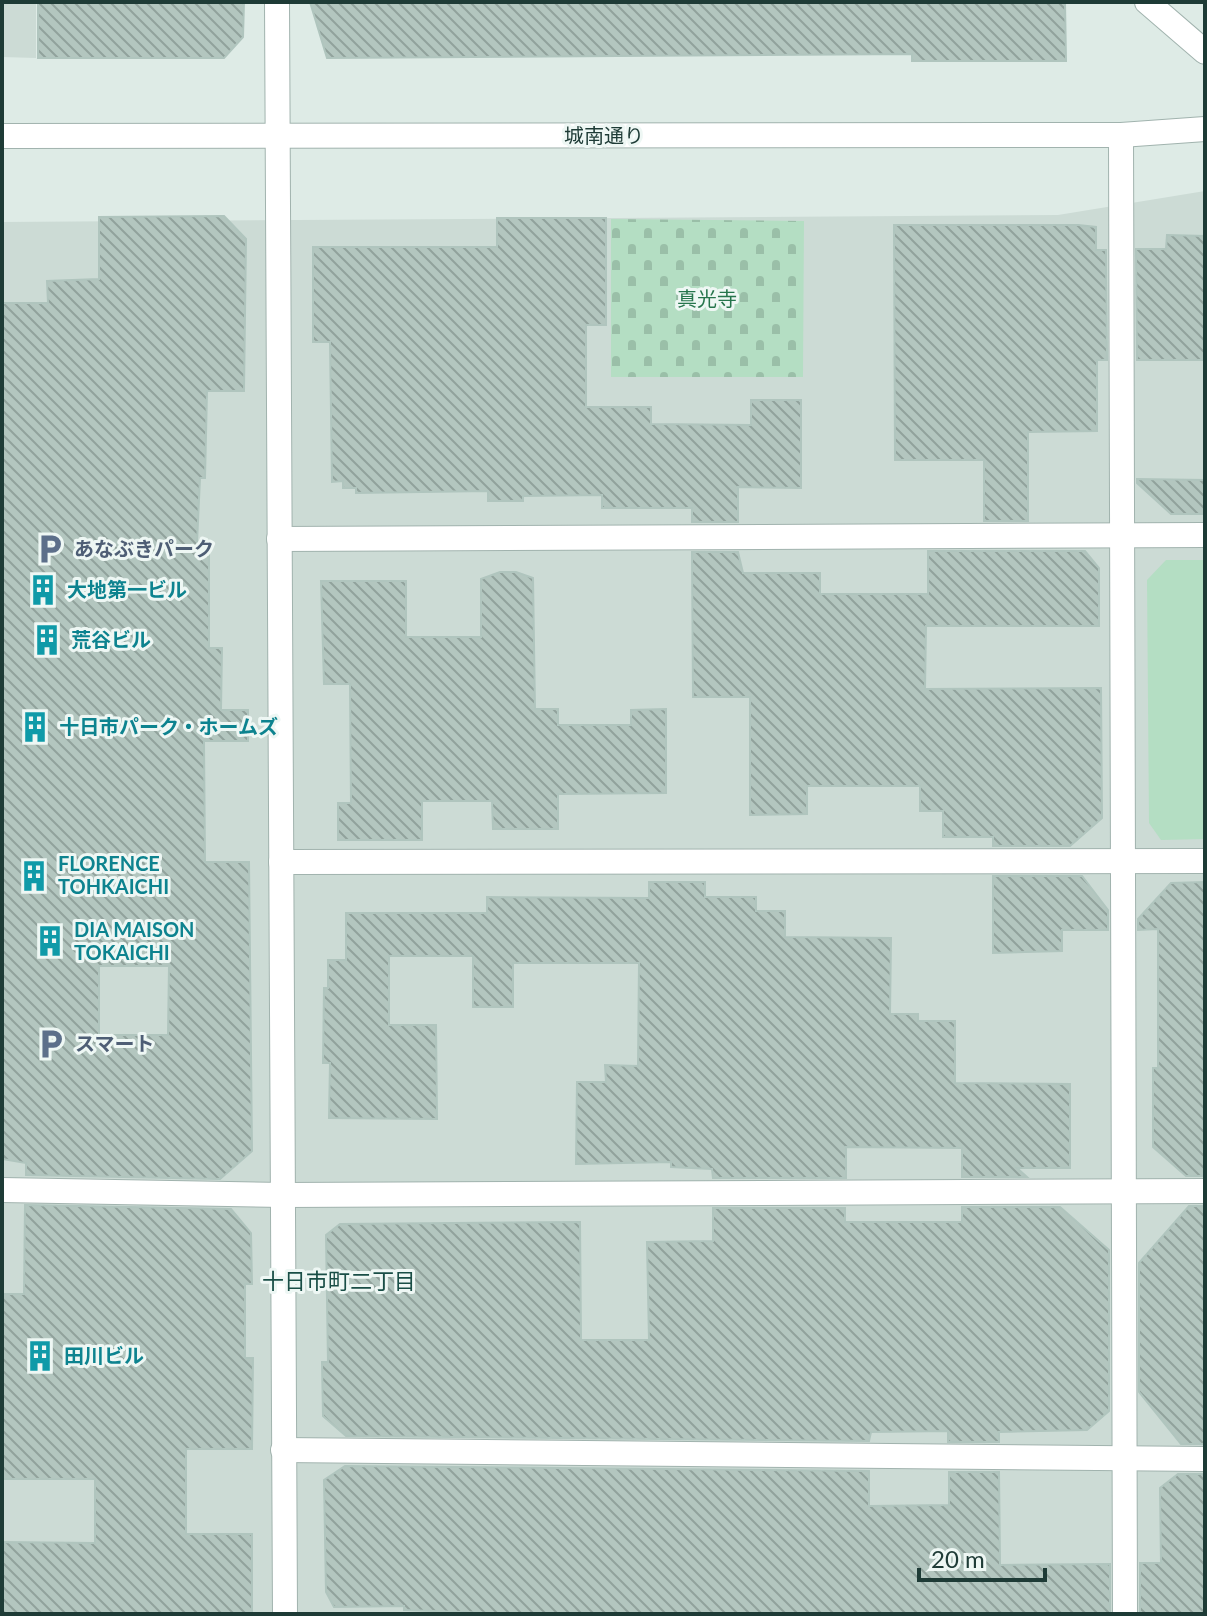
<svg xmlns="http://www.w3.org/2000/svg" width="1207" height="1616" viewBox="0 0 1207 1616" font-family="Lato,'Noto Sans JP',sans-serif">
<defs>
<pattern id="cemetery-stones" width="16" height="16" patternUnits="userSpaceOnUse" patternTransform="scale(2)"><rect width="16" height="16" fill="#b4dec3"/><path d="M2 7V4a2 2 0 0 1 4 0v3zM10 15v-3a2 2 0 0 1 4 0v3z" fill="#9abfa8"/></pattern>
<pattern id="building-back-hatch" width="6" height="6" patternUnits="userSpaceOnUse" patternTransform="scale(2)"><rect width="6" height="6" fill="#b3c6bf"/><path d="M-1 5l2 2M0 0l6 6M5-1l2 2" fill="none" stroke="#91a29c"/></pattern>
</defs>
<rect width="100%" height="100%" fill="#deebe6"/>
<g fill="#ccdbd5">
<polygon points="2,2 36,2 36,58 2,57"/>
<polygon points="1205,191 1205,1614 2,1614 2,222 1058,215"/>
</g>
<polygon fill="url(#cemetery-stones)" points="611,219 804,221 803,377 611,377"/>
<polygon fill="#b4dec3" points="1166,560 1205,560 1205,839 1161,840 1149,823 1147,580"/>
<g fill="url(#building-back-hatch)" stroke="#b0c5be" stroke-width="2" fill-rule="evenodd">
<polygon points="38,2 244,2 243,37 224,58 38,58"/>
<polygon points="310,2 1065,2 1066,61 912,61 912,54 327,58"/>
<path d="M224,216L246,239L244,391H207L205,478H200L197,543H209V648H222L221,710H248V741H204L205,862H249L252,1151L220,1179L26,1175V1163L2,1159V303H48L47,281L99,279V217ZM99,966H169L168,1035H99Z"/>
<polygon points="497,218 606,218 606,325 586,325 586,407 651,407 651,424 751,425 751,400 801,400 801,488 738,487 738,522 692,522 692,508 602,508 602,495 523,496 523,501 488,501 488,491 356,493 356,488 343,488 343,481 332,482 330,342 313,342 313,247 497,247"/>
<polygon points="894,225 1078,225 1096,227 1096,250 1106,250 1107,360 1097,360 1097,431 1028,432 1028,521 984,521 984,460 895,460"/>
<polygon points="1167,235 1205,236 1205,360 1137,360 1136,249 1166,249"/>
<polygon points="1137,479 1205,480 1205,514 1171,514 1137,483"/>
<polygon points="928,551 1085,551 1099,568 1099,626 926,626 925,689 1101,688 1102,818 1070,846 993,846 993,837 943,837 943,811 920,811 920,786 807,786 807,814 750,815 750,697 693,697 692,552 738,552 743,573 820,573 820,594 928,594"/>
<polygon points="500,572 516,572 533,578 535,709 558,709 558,725 631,725 631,710 666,709 666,793 558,794 558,829 493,829 492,801 422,801 422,840 338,840 338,803 351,803 350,684 324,684 321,581 406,581 406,637 481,637 481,579"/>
<polygon points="993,876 1082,876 1108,910 1108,930 1062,930 1062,951 993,953"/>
<polygon points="649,882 705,882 705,897 756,897 756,911 785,911 785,937 891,938 890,1014 918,1014 918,1021 955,1021 955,1083 1070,1084 1070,1168 1017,1168 1027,1177 962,1177 962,1148 846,1147 846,1178 713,1178 712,1169 671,1167 671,1162 576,1164 577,1082 606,1082 605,1065 638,1066 639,963 513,963 513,1007 473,1007 473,956 389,956 389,1025 436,1025 437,1119 329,1118 330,1063 323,1063 324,988 328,988 328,960 346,960 346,913 487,913 487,897 649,898"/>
<polygon points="1205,882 1205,1176 1186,1176 1153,1147 1153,1068 1158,1068 1158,929 1138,930 1138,919 1171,883"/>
<polygon points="25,1205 231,1209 251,1233 252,1284 245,1284 245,1358 253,1358 252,1449 186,1449 186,1534 252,1534 252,1614 2,1614 2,1542 95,1543 95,1479 2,1479 2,1294 24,1294"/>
<polygon points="1189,1206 1205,1206 1205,1444 1181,1444 1139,1392 1139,1263"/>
<polygon points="962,1207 1060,1207 1109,1250 1109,1411 1087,1430 999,1432 999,1442 948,1442 948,1431 871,1432 869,1441 346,1436 323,1416 322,1362 328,1362 326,1235 340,1224 580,1222 581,1340 649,1340 647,1242 713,1241 713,1208 845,1208 845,1222 962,1222"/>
<polygon points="345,1466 869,1471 869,1506 949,1505 949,1472 999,1472 1000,1565 1110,1564 1110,1614 520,1614 404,1610 404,1606 334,1607 326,1592 324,1480"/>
<polygon points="1178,1474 1205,1474 1205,1614 1140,1614 1140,1563 1161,1563 1160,1488"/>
</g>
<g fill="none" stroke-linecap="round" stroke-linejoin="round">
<defs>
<g id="minor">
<polyline points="277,2 285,1614"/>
<polyline points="1147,2 1205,52"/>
<polyline points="1121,135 1125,1614"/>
<polyline points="2,136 1121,135 1205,129"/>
<polyline points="279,539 1205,535"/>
<polyline points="281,862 1205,861"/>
<polyline points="2,1190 283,1195 1205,1191"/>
<polyline points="283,1450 1205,1459"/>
</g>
</defs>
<use href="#minor" stroke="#a1b3ae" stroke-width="26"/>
<use href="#minor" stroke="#fff" stroke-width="24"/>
</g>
<defs>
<symbol id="parking-bare" viewBox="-9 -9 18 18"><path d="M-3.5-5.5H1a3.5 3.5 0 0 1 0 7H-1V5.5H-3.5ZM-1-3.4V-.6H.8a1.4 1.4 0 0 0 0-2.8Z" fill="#5c6f8a" stroke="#eef7f4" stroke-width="2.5" paint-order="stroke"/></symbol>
<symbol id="building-bare" viewBox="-9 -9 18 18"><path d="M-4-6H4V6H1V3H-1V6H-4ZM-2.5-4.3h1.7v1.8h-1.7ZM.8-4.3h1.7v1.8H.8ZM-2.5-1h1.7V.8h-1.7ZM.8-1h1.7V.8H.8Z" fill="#0f9aa8" stroke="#eef7f4" stroke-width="2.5" paint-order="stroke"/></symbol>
</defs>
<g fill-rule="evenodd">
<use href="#parking-bare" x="28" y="527" width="44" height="44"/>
<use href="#building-bare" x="21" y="568" width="44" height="44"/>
<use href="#building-bare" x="25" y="618" width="44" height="44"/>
<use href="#building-bare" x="13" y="705" width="44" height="44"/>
<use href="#building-bare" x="12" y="854" width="44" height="44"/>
<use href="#building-bare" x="28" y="919" width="44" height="44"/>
<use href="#parking-bare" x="29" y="1022" width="44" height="44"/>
<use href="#building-bare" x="18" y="1334" width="44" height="44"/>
</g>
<g text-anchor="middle" stroke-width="6" stroke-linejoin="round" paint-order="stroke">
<g font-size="20" fill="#1e3b36" stroke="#eef7f4">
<text x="604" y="143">城南通り</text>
</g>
<g font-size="20" fill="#26754c" stroke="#eef7f4">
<text x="707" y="306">真光寺</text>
</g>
<g font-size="20" font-weight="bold" fill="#4e5e75" stroke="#eef7f4" text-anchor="start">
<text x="74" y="556">あなぶきパーク</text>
<text x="75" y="1051">スマート</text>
</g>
<g font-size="20" font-weight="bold" fill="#0d838f" stroke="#eef7f4" text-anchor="start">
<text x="67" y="597">大地第一ビル</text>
<text x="71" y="647">荒谷ビル</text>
<text x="59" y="734">十日市パーク・ホームズ</text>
<text x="58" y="871">FLORENCE<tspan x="58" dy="23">TOHKAICHI</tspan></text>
<text x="74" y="937">DIA MAISON<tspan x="74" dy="23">TOKAICHI</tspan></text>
<text x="64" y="1363">田川ビル</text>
</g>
<g font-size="22" fill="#194e46" stroke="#eef7f4">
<text x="339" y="1289">十日市町二丁目</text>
</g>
</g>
<rect width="1207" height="1616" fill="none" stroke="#1e3b36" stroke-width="8"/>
<path d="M919 1568v12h126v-12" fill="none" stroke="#1e3b36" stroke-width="4"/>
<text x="931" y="1568" font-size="24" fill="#1e3b36" stroke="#eef7f4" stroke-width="6" paint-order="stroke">20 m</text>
</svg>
